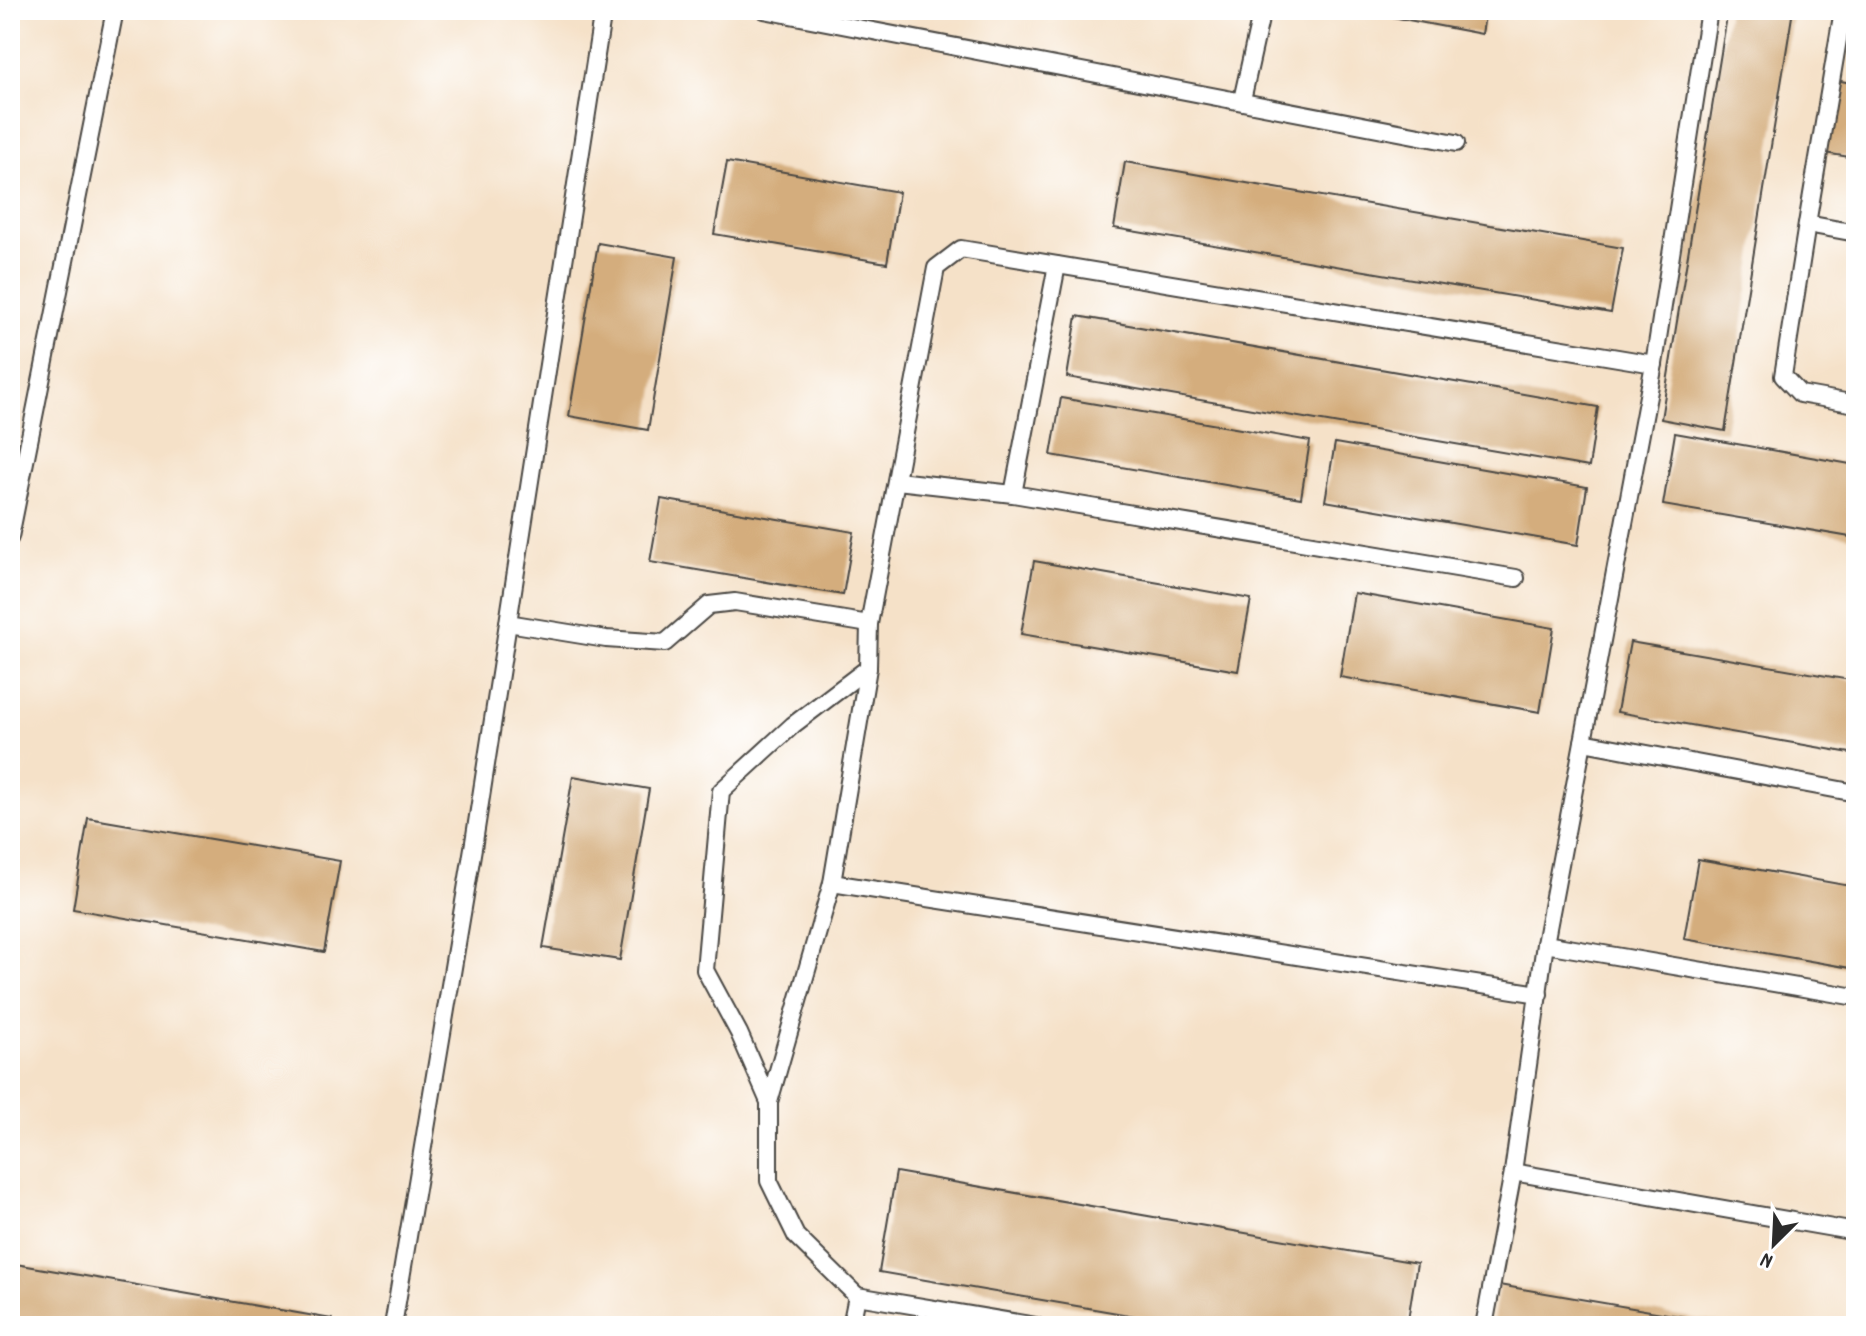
<svg xmlns="http://www.w3.org/2000/svg" width="1866" height="1336" viewBox="0 0 1866 1336" font-family="Dekko,sans-serif">
<rect width="100%" height="100%" fill="#fff"/>
<filter id="ink" filterUnits="userSpaceOnUse"><feTurbulence type="fractalNoise" baseFrequency=".0125" numOctaves="2"/><feDisplacementMap in="SourceGraphic" scale="16" xChannelSelector="R" yChannelSelector="G"/><feConvolveMatrix kernelMatrix="1 2 1 2 8 2 1 2 1" color-interpolation-filters="sRGB"/></filter>
<filter id="wash" filterUnits="userSpaceOnUse"><feTurbulence type="fractalNoise" baseFrequency=".006" numOctaves="4" result="noise"/><feDisplacementMap in="SourceGraphic" scale="32" xChannelSelector="R" yChannelSelector="G"/><feGaussianBlur stdDeviation="1.8" result="paint"/><feColorMatrix in="noise" values="0 0 0 0 0 0 0 0 0 0 0 0 0 0 0 0 0 1.4 0 .05"/><feComposite in="paint" operator="in"/></filter>
<g filter="url(#wash)">
<rect width="100%" height="100%" fill="#f5e1c8"/>
<g id="blocks">
<g fill="#d4ad7d">
<polygon points="1356,10 1486,10 1482,34"/>
<polygon points="1728,10 1793,10 1725,431 1661,419"/>
<polygon points="1836,80 1856,84 1856,158 1824,153"/>
<polygon points="727,162 899,192 887,263 714,234"/>
<polygon points="1125,162 1623,248 1611,313 1114,228"/>
<polygon points="598,243 677,257 648,430 569,416"/>
<polygon points="1077,316 1598,407 1589,467 1067,377"/>
<polygon points="1061,398 1310,441 1301,498 1051,455"/>
<polygon points="1675,433 1856,465 1856,538 1663,505"/>
<polygon points="1335,443 1587,487 1578,545 1325,501"/>
<polygon points="661,499 854,532 843,595 650,562"/>
<polygon points="1034,561 1251,599 1238,671 1021,634"/>
<polygon points="1354,593 1554,628 1540,712 1340,677"/>
<polygon points="1630,642 1856,681 1856,754 1617,712"/>
<polygon points="573,776 649,789 620,960 543,948"/>
<polygon points="88,818 340,861 324,952 73,909"/>
<polygon points="1698,859 1856,887 1856,969 1684,939"/>
<polygon points="896,1172 1417,1263 1407,1326 1193,1326 879,1272"/>
<polygon points="10,1263 332,1319 331,1326 10,1326"/>
<polygon points="1499,1285 1726,1324 1726,1326 1492,1326"/>
</g>
</g>
</g>
<g filter="url(#ink)">
<use href="#blocks" fill-opacity="0" stroke="#494643" stroke-width="2"/>
<g fill="none" stroke-linecap="round" stroke-linejoin="round">
<defs>
<g id="lane">
<polyline points="764,10 1456,143"/>
<polyline points="1242,100 1262,10"/>
<polyline points="1807,224 1843,10"/>
<polyline points="1856,233 1807,224 1783,376 1800,394 1856,404"/>
<polyline points="897,481 1013,494 1057,265"/>
<polyline points="1013,494 1516,578"/>
<polyline points="10,537 115,10"/>
<polyline points="508,623 606,639 665,643 709,605 735,602 869,624"/>
<polyline points="1583,742 1856,793"/>
<polyline points="832,883 1539,994"/>
<polyline points="1545,944 1856,997"/>
<polyline points="769,1102 739,1033 705,970 721,791 793,725 868,668"/>
<polyline points="1513,1172 1856,1232"/>
<polyline points="857,1296 1036,1326"/>
<polyline points="393,1326 474,842 603,10"/>
<polyline points="851,1326 857,1296 796,1236 769,1181 769,1102 832,883 868,668 869,624 936,268 961,249 1654,364"/>
<polyline points="1484,1326 1513,1172 1545,944 1654,364 1709,10"/>
</g>
</defs>
<use href="#lane" stroke="#494643" stroke-width="20"/>
<use href="#lane" stroke="#fff" stroke-width="16"/>
</g>
</g>
<rect width="1866" height="1336" fill="none" stroke="#fff" stroke-width="40"/>
<g transform="translate(1774 1244) rotate(204)" stroke="#ffffff" stroke-width="6" paint-order="stroke">
<path d="M0-6L14 30L0 20L-14 30Z" fill="#2b2b2b"/>
<text y="-12" font-size="22" font-weight="bold" text-anchor="middle" fill="#2b2b2b">N</text>
</g>
</svg>
